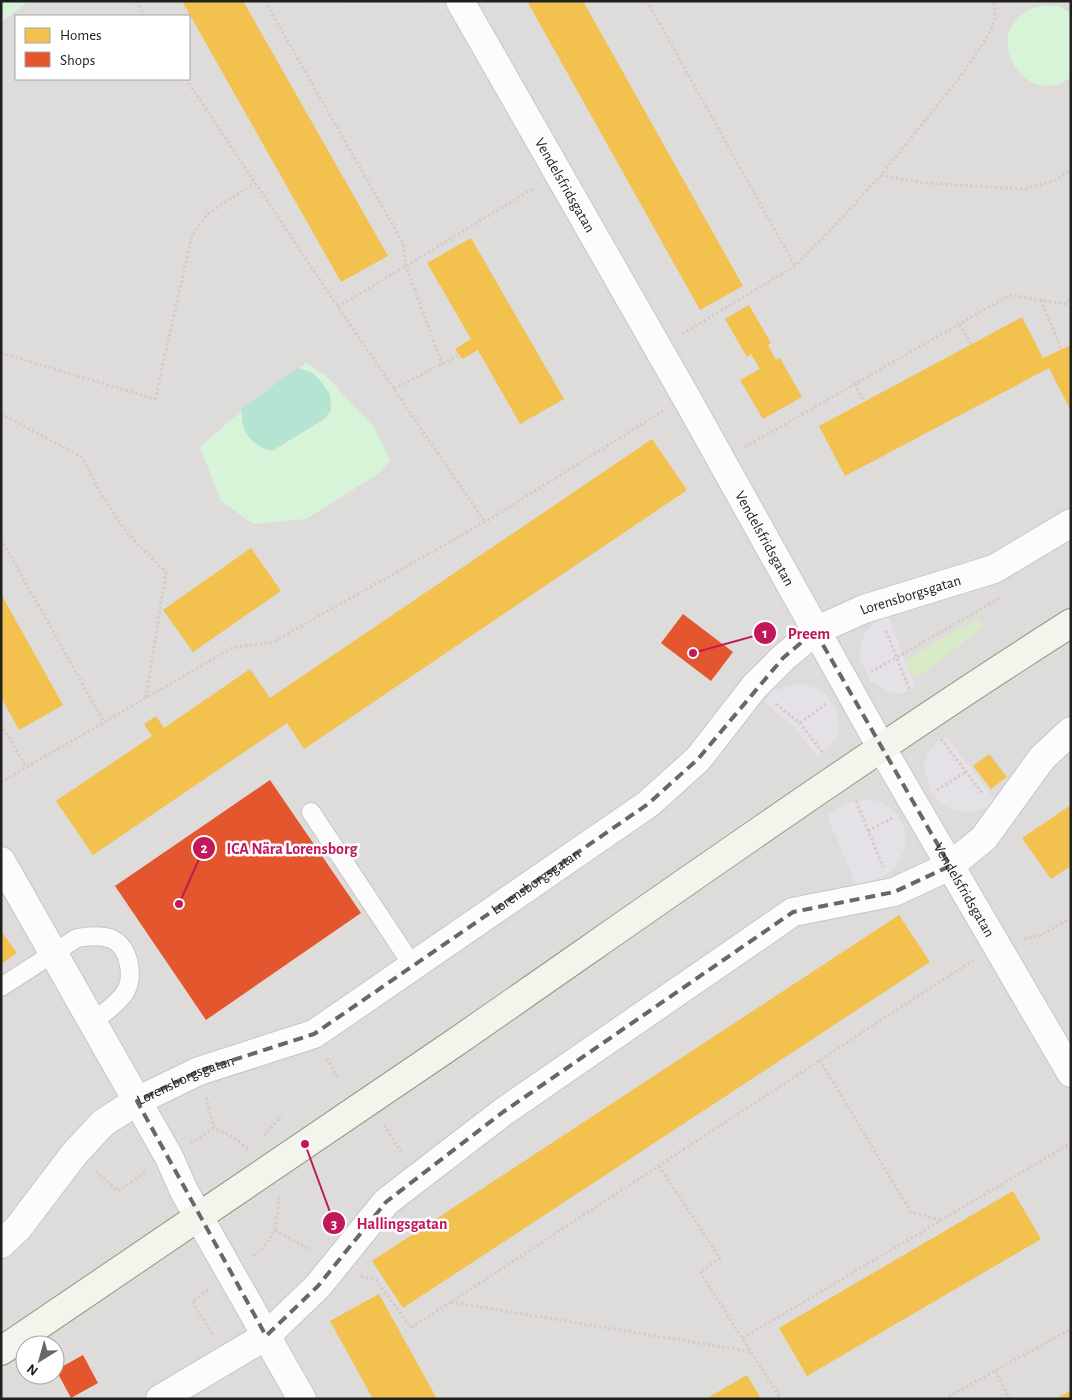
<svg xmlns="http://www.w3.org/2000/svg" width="1072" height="1400" viewBox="0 0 1072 1400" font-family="'Alegreya Sans',sans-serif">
<rect width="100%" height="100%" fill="#eeece8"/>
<path fill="#dddcda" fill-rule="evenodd" d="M28,1H1071V1399H1V22ZM16,16H189V79H16ZM25,1345H55V1375H25Z"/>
<polygon fill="#d9eac8" points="978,618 983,627 922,674 912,676 905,660"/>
<g fill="#d7f3d8">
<polygon points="1,1 28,1 1,22"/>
<path d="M1047,5L1060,7L1071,13V77C1021,116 970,17 1047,5Z"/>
<polygon points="306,363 325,375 374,427 390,461 378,474 306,519 253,524 221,501 200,447 239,413"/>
</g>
<path fill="#b5e4d2" d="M298,368L311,372L318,378L330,394L331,409L326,418L272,451C251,446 239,430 242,408Z"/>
<g fill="#dedddc">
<polygon points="342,1 420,1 507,157 449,193"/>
<polygon points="540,204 648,396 630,407 522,214"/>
<polygon points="707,329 730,370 711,381 687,340"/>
<polygon points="735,381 759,422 739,433 716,392"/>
<polygon points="1071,548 1071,572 1070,572 1059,554"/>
<polygon points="514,628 615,776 410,915 310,769"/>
<polygon points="1071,686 1071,712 1063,717 1051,699"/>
<polygon points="697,795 709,813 400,1027 387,1010"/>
<polygon points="715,915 727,934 405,1151 393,1133"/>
<polygon points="985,990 1021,1051 906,1119 870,1058"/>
<polygon points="1027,1059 1066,1124 931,1204 892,1139"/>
<polygon points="77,1189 94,1201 52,1254 25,1282 1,1298 1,1278 33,1251"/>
</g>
<g fill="#e4e2e7">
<polygon points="888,616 916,688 903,693 890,693 870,681 860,659 861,645 866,632 875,623"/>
<polygon points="798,683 815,688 825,694 836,709 839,728 836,739 818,758 794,727 764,702 773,691"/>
<polygon points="946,736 995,800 985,808 973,813 950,809 939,802 930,790 924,766 927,755 936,743"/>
<polygon points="871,799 882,803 894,811 903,824 906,836 905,849 893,870 881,878 856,885 827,815 850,802"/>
</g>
<g fill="#f2c14e">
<polygon points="182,1 243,1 388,256 341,282"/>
<polygon points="527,1 583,1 743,286 700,310"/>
<polygon points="471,238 564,399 520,424 478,350 462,359 455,349 471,339 427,263"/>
<polygon points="749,305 771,343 768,345 776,360 780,358 802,397 763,419 740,380 760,369 751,354 747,357 725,319"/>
<polygon points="1022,317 1043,358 1071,345 1071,411 1049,368 845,476 819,426"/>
<polygon points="652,439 687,490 304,749 287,723 93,855 56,801 152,736 144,724 156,716 164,728 250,669 270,698"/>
<polygon points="251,548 281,591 193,652 163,610"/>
<polygon points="1,594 63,705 19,730 1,697"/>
<polygon points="989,754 1007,777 991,789 973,766"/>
<polygon points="1071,805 1071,866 1051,879 1022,838"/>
<polygon points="899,915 930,962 403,1308 372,1261"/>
<polygon points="1,931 17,953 1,964"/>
<polygon points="1013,1191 1041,1239 807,1376 779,1328"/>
<polygon points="379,1294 437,1399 373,1399 330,1321"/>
<polygon points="747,1375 761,1399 706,1399 711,1396"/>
<polygon points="1071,1390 1071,1399 1056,1399"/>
</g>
<g fill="#e4572e">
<polygon points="683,614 733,652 711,681 661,643"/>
<polygon points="270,780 361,913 206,1020 115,886"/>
<polygon points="83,1355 98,1383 71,1398 56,1370"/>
</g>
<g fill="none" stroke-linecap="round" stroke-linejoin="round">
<defs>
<g id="lane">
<polyline points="311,812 413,966"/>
<path d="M1,987L77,938C88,936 101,935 112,939C130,948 135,978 124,994C116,1005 102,1014 92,1023"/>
</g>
<g id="street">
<path id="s1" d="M460,1L686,397L881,747L1071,1073"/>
<polyline points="1,861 169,1157 184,1191 302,1399"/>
<path id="s2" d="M1,1244L18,1228L75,1153L103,1123L137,1101L199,1071L314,1034L648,804L698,759L754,687L783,658L815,631L864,609L994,569L1071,523"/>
<polyline points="160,1399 266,1336 318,1286 386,1202 503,1112 793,912 894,892 950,866 984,838 1042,758 1071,731"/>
</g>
<path id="secondary" d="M1,1351C151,1248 303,1147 453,1044C658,902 861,757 1071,623"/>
</defs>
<use href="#lane" stroke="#c7c6c4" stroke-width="20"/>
<use href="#street" stroke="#c7c6c4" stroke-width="30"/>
<use href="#secondary" stroke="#959880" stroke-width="30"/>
<g stroke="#d7cac7" stroke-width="3" stroke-dasharray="2.5 2.5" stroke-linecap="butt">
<polyline points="136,1 145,16"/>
<polyline points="265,1 403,243 406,266 442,364"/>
<polyline points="647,1 795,266"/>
<polyline points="186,79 338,307 485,522"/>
<polyline points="881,175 924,183 1025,189 1054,181 1071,170"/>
<polyline points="1041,300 1061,349"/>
<polyline points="338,307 534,188"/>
<polyline points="960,324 971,344"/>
<polyline points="682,334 795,266 824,237 881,175 961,76 988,36 995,19 994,1"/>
<polyline points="1,353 155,399 192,236 207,214 255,183"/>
<polyline points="855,384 864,402"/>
<polyline points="394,389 459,355"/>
<polyline points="1,414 82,457 99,490 126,532 166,572 146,697"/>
<polyline points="745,447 1010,295 1065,304 1071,300"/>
<polyline points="1,539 104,722"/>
<polyline points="886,631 910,691"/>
<polyline points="871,672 1000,598"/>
<polyline points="776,704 800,723 823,753"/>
<polyline points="800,723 826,704"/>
<polyline points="1,724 26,767"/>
<polyline points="941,739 983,794"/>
<polyline points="1,782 232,648 273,642 485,522 663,411"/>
<polyline points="937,790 966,772"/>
<polyline points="856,801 883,867"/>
<polyline points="868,831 892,818"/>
<polyline points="1024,939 1041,935 1071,918"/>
<polyline points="327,1058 338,1077"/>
<polyline points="820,1060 911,1212 941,1220"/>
<polyline points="206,1097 214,1128"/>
<polyline points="384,1125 402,1154"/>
<polyline points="264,1136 281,1116"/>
<polyline points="191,1143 214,1128 230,1135 249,1150"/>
<polyline points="659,1166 720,1258 700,1272 781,1399"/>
<polyline points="96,1171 118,1191 146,1172"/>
<polyline points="275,1230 311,1250"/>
<path d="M253,1256C276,1238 277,1225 279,1196"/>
<polyline points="361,1276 376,1280 411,1328 973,960"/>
<polyline points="208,1290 192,1302 213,1335"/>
<polyline points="451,1302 753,1352"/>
<polyline points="743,1338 1071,1143"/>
<polyline points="995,1371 1010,1399"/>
<polyline points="944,1399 1071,1329"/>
</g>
<use href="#lane" stroke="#fcfcfc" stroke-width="18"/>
<use href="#street" stroke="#fcfcfc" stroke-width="28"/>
<use href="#secondary" stroke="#f3f4eb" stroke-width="28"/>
</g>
<path fill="none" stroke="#686766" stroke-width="4" stroke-dasharray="10 6" stroke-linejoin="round" d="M815,631L950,866L894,892L793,912L503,1112L386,1202L318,1286L266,1336L137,1101L199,1071L314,1034L648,804L698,759L783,658Z"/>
<g text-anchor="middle" stroke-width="5" stroke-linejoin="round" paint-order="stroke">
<g font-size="15" fill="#202020" stroke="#fff">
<text dy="5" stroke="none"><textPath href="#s1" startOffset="212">Vendelsfridsgatan</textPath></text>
<text dy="5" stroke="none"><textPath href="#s1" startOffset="618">Vendelsfridsgatan</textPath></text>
<text dy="5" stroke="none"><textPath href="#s2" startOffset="1138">Lorensborgsgatan</textPath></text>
<text dy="5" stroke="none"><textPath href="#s2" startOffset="658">Lorensborgsgatan</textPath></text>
<text dy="5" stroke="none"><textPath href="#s1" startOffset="1022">Vendelsfridsgatan</textPath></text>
<text dy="5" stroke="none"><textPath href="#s2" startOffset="252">Lorensborgsgatan</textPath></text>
</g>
</g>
<path fill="none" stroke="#c2185b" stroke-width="2" d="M693 653L765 633M179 904L204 848M305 1144L334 1223"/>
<g fill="#c2185b" stroke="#fff" stroke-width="2">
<circle cx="693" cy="653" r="5"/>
<circle cx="179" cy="904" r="5"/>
<circle cx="305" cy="1144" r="5"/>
<circle cx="765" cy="633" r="12"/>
<circle cx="204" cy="848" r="12"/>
<circle cx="334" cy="1223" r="12"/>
</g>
<g font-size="15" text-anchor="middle" font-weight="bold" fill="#fff">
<text x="765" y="638">1</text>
<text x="204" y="853">2</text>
<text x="334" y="1229">3</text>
</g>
<g font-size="16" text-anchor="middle" font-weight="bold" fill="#c2185b" stroke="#fff" stroke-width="5" stroke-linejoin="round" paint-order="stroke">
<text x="809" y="639">Preem</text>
<text x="292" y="854">ICA Nära Lorensborg</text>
<text x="402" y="1229">Hallingsgatan</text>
</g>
<rect width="1072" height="1400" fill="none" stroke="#202020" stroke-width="5"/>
<rect x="15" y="15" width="175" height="65" fill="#ffffff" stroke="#a6a6a6"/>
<rect x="25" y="28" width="25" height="15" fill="#f2c14e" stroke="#a6a6a6"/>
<text x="60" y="40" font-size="15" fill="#202020">Homes</text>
<rect x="25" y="52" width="25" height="15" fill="#e4572e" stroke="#a6a6a6"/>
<text x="60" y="65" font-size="15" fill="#202020">Shops</text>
<g transform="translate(40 1360) rotate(217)"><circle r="24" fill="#ffffff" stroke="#a6a6a6"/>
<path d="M0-4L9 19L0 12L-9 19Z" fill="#686766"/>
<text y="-8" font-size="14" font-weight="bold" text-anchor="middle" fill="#202020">N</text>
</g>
</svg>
